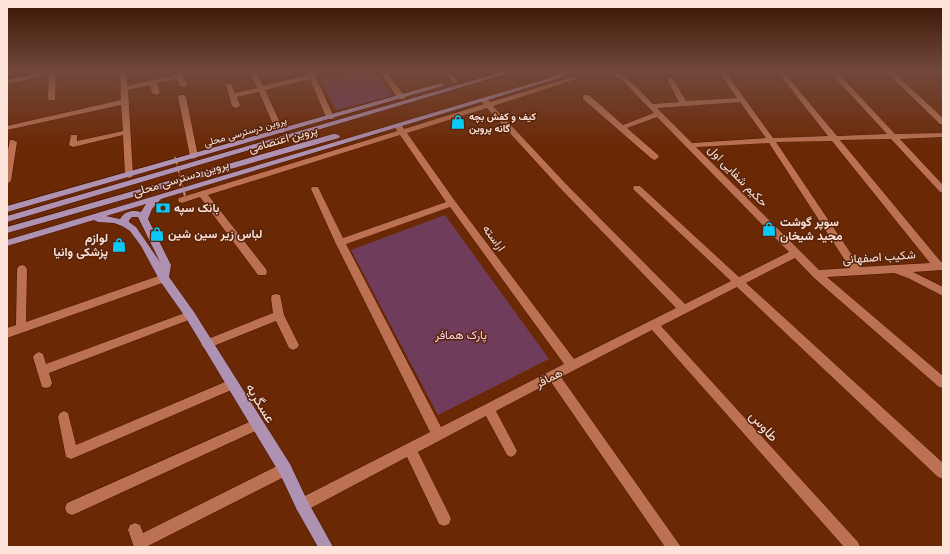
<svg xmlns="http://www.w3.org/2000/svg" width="950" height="554" viewBox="0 0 950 554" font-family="'Open Sans',Vazirmatn,sans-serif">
<rect width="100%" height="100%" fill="#6b2805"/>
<g fill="#6f3c5c">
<polygon points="365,70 375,70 392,96 336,110 321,80"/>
<polygon points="445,215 549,359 438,415 351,250"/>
</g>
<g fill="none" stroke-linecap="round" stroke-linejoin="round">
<defs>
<g id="minor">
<polygon points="53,70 67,70 56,74 55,100 49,100 48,98 49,75 7,84 7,80"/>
<polygon points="120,70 126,70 127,86 176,75 175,70 181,70 187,86 181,87 177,79 157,83 160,93 156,95 152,93 150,85 128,90 133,175 132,177 129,178 125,175 123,135 73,147 69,145 71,135 77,135 77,141 123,131 121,105 7,130 7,126 121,100"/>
<polygon points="224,70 230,70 231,73 226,74"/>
<polygon points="307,70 313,71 334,117 333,119 327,119 326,117 310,79 265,90 284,131 283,133 280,133 276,131 259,92 237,97 240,106 236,108 232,106 226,85 227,84 231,84 235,93 257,88 251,73 252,72 256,72 263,86 308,75"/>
<polygon points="379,70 385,70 405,97 404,99 398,99"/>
<polygon points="443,70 449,70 458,82 457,83 453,83"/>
<path d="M605,70C625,70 639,91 653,104L679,102L667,79L670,77L673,79L686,101L737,98L718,71L724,70L773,138L828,136L776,70H782L837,136L887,134L828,70H835L895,134L943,133V137L900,139L943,185V193L940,192L891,139L840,140L941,262H943V270L913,272L943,287V296L908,278L894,273L827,277L943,376V388L939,387L813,277L795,258L746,283L943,463V479L938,477L737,287L661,326L858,542L860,547H844L652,330L561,377L681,547H665L551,382L496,411L515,447L517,451L515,455L511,457L507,455L486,416L418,452L449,514L451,519L449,524L444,526L439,524L407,457L307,510L302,512L297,510L295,505L297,500L430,432L335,242L311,189L312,187H318L343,238L446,202L400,135L208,195L266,269L267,272L266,275H258L200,197L182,203L179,202L178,200L179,198L397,131L394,126L395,124H401L404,129L484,104L481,101L482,99H488L490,102L575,76L577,77V79L493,106L566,184L685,304L731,281L634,190L633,188L634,186H640L739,277L789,252L657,117L627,128L658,155L659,157L655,160L652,159L583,99V95H589L623,125L654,113L623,81ZM740,102L766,138L692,143L657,108ZM487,108L560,188L676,308L574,359L455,201L407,133ZM832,141L930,263L860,267L776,142ZM769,143L850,268L819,270L696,147ZM450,207L564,364L441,427L346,244Z"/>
<polygon points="884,70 891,70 943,118 943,124 940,124"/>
<polygon points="179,95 185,95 186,97 198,156 194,159 190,156 178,97"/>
<polygon points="10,140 13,140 17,142 11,181 7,184 7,155"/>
<polygon points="22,265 25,266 27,269 26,322 164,274 168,275 169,278 168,281 7,338 7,328 16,325 17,269 19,266"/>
<polygon points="276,294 280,295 284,315 299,345 297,348 293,350 289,348 276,321 211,347 207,349 203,347 201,344 203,341 273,313 271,298 272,295"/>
<polygon points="190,311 194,312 195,315 194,318 49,373 52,383 50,387 46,388 42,387 33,357 35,354 39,352 43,354 46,364"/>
<polygon points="232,379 236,380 238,384 236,388 76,457 71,459 66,457 58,417 60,413 64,411 68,413 76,445"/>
<polygon points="256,419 260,421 262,425 260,429 77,513 72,515 67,513 65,508 67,503"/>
<polygon points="285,462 290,464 292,469 290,474 146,547 134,547 128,530 130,525 135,523 140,525 143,533"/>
</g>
<g id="major">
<polygon points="509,70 519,70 7,222 7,216"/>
<path d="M564,70H571L557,79L161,199L152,209L148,219L171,265L169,277L194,312L290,464L307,500L333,547H318L297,510L280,474L186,318L160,281L141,246L130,231L122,226L114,223L98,222L94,220L7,246V240L553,77ZM146,204L141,212C133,210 125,211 120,219L106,216ZM132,217H138L160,262L136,227L129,222V220Z"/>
<polygon points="441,83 444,85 443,86 7,212 7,206"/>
<polygon points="333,134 336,134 340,136 339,138 7,233 7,227"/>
</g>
</defs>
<use href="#minor" stroke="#461300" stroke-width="1"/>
<use href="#major" stroke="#461300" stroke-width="1"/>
<use href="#minor" fill="#bc7152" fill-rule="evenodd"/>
<use href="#major" fill="#af91b2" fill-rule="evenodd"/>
<polyline stroke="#ba8e78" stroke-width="1.5" stroke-dasharray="3 1.5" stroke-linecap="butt" points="175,157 184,193"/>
<polyline stroke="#ba8e78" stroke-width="2" stroke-dasharray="4 2" stroke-linecap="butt" points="184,192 185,197"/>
</g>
<linearGradient id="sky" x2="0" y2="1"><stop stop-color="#3b1603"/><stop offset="0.48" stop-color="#71483b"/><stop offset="1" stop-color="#71483b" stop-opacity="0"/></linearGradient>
<rect width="950" height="147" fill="url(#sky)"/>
<defs>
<symbol id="shop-bare" viewBox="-9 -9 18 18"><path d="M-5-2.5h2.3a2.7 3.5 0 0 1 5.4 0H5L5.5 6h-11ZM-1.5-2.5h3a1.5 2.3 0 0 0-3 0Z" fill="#0acafa" stroke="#58240c" stroke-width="2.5" paint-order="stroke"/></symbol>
<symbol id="bank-bare" viewBox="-9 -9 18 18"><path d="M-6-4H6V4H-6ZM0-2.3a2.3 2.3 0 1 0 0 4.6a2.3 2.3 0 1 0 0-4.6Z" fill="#0acafa" stroke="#58240c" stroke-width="2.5" paint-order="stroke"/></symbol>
</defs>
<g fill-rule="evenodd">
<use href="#shop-bare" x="448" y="112" width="20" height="20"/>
<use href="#bank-bare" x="153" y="198" width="20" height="20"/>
<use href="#shop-bare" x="759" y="219" width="20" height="20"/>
<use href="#shop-bare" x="147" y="224" width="20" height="20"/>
<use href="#shop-bare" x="109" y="235" width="20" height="20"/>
</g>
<g text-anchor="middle" stroke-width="3" stroke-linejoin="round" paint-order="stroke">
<g font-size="10" font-weight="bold" fill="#fde3d9" stroke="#58240c" text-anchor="start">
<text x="469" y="120">کیف و کفش بچه<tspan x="469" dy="12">گانه پروین</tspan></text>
</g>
<g font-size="10" fill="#fde3d9" stroke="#58240c">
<text transform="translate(245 131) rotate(-16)" y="4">پروین درسترسی محلی</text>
</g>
<g font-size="12" fill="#fde3d9" stroke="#58240c">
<text transform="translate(283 139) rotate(-16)" y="4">پروین اعتصامی</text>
<text transform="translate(738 176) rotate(46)" y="4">حکیم شفایی اول</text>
<text transform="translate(181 178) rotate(-17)" y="4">پروین دسترسی محلی</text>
<text transform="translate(494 238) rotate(54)" y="4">اراسته</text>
<text transform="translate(879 257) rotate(-4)" y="4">شکیب اصفهانی</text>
<text transform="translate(549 378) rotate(-27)" y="4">همافر</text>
</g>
<g font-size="12" font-weight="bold" fill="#fde3d9" stroke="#58240c" text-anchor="start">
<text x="174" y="212">بانک سپه</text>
<text x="780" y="226">سوپر گوشت<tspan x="780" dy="14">مجید شیخان</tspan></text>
<text x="168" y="238">لباس زیر سین شین</text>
<text x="108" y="242" text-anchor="end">لوازم<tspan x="108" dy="14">پزشکی وانیا</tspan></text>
</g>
<g font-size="12" fill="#f5d2e6" stroke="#58240c">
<text x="461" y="339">پارک همافر</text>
</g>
<g font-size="14" fill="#fde3d9" stroke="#58240c">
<text transform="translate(261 403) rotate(59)" y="5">عسگریه</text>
<text transform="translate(764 426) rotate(48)" y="5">طاوس</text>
</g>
</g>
<rect width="950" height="554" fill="none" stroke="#fde3d9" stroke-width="16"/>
</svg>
